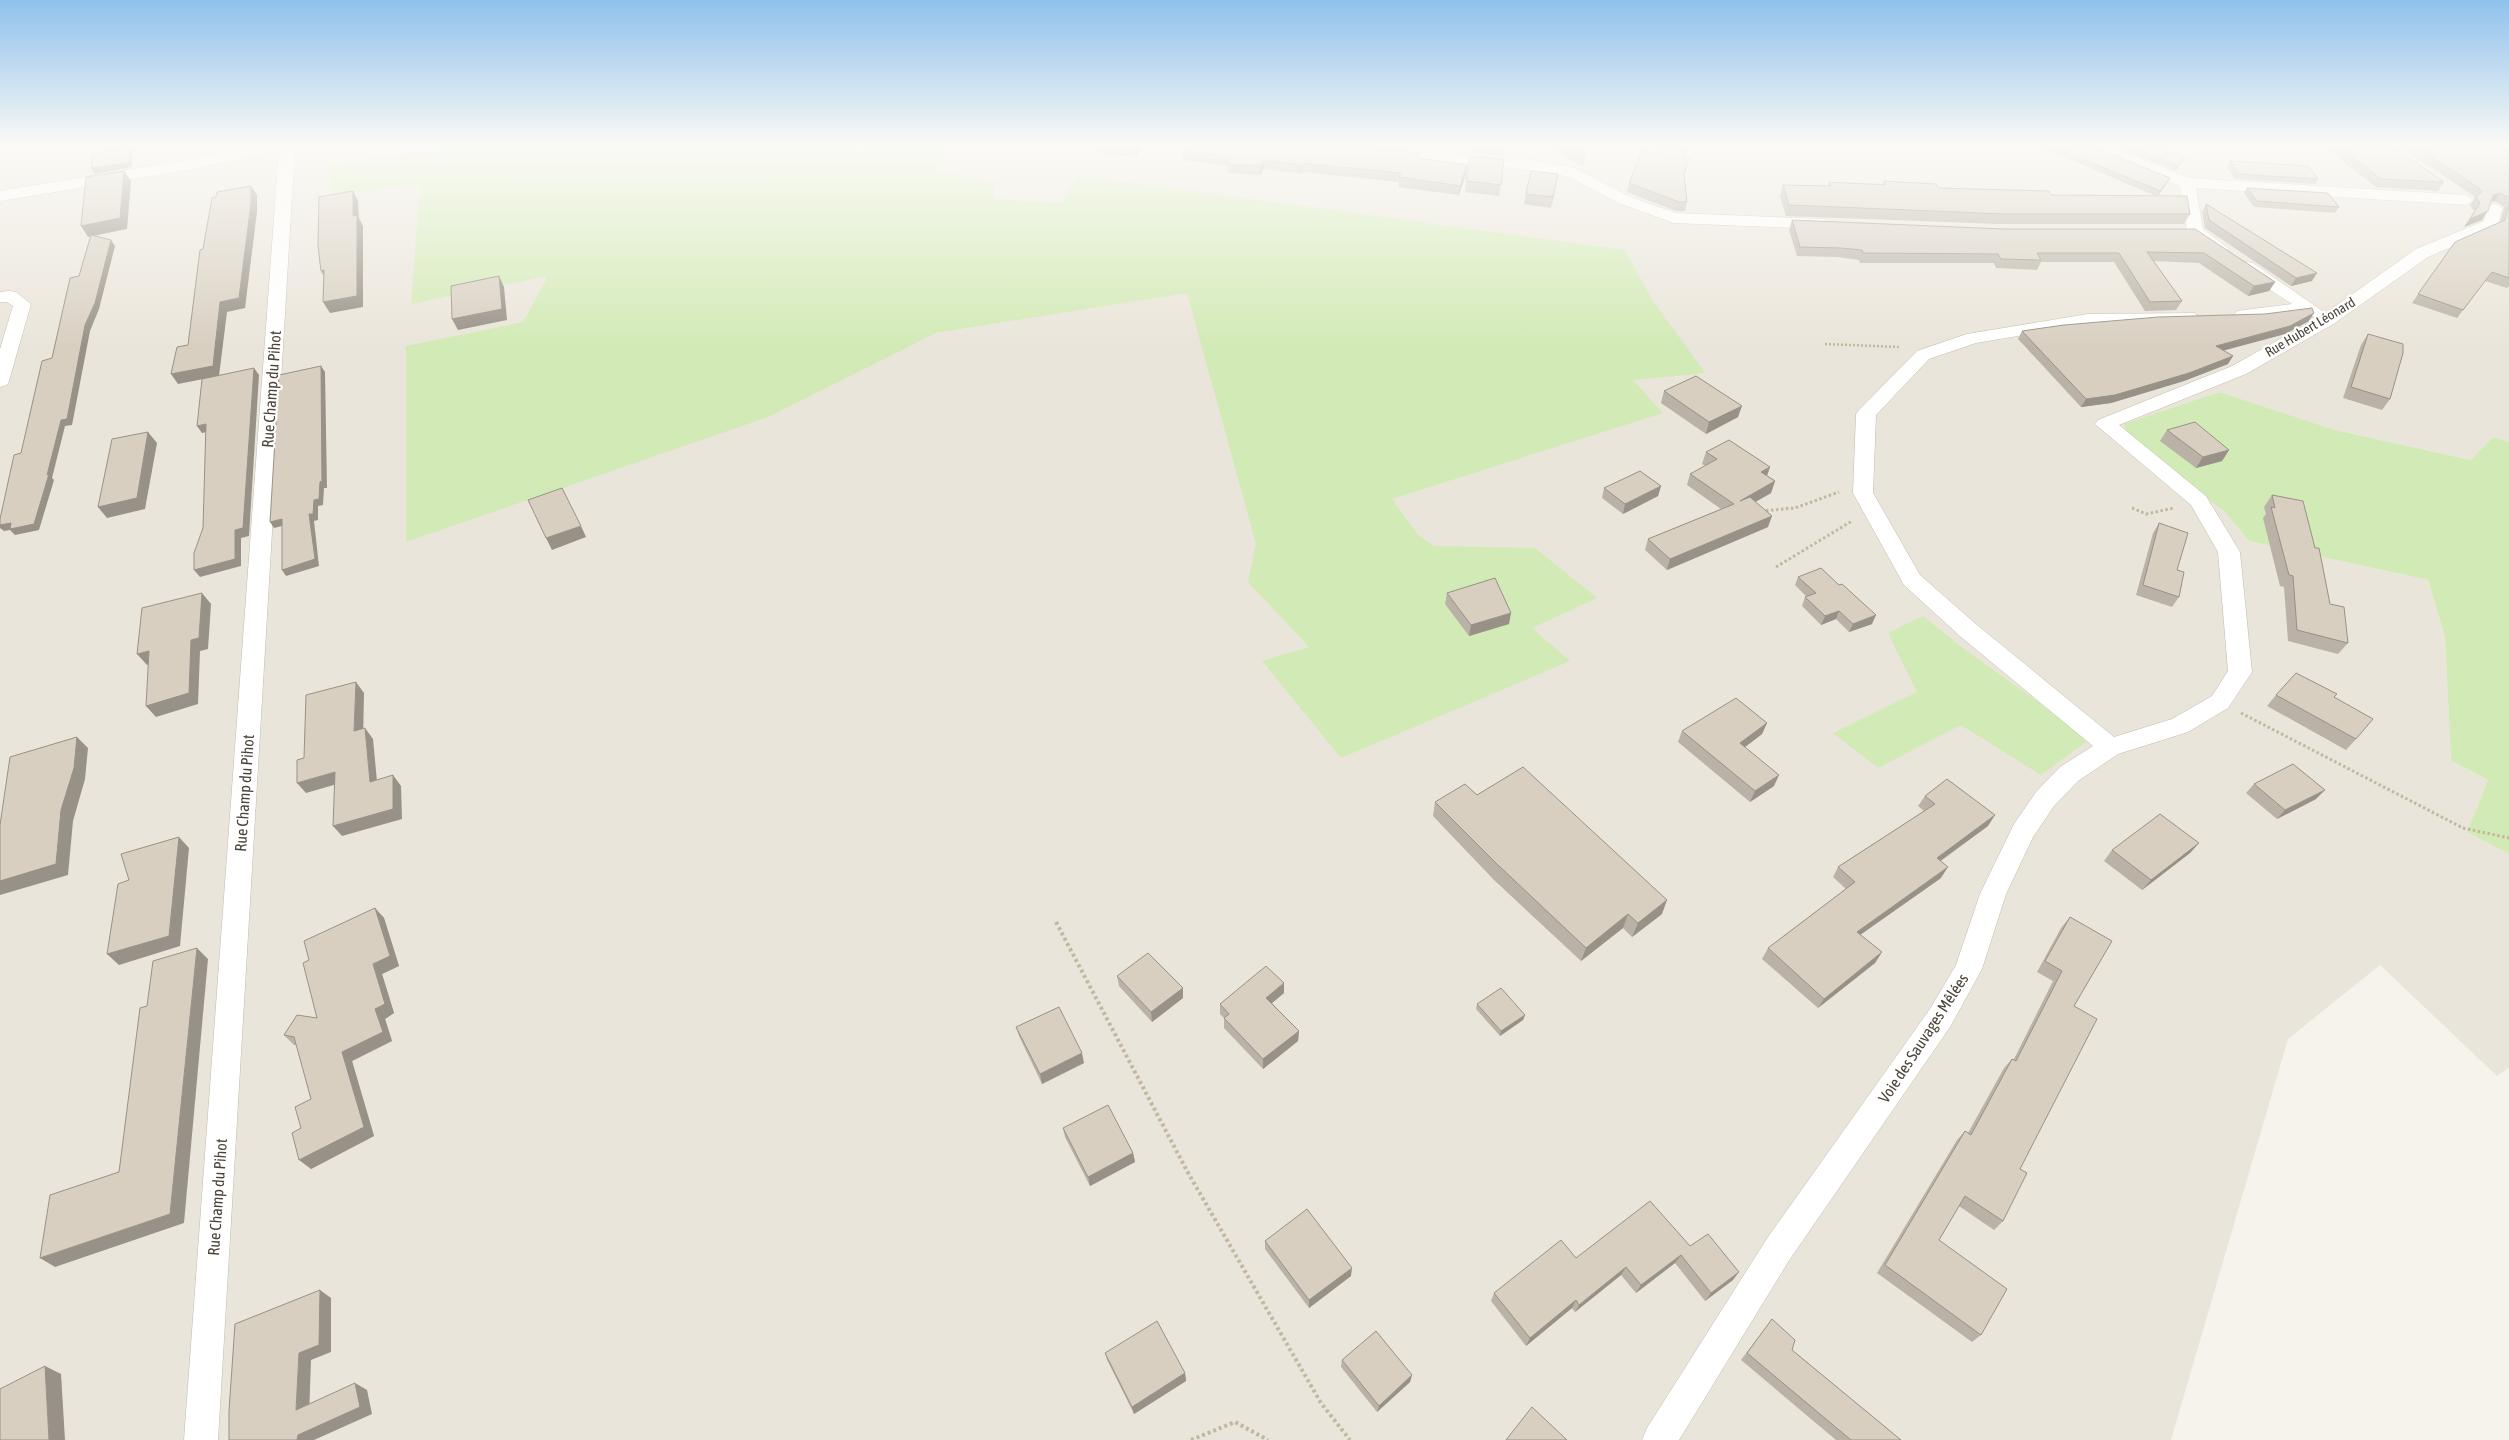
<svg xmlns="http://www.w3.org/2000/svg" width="2509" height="1440" viewBox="0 0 2509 1440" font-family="'Asap Condensed',sans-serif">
<rect width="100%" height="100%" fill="#f6f3ec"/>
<polygon fill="#eae5da" points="0,145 2509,145 2509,442 2493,437 2472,460 2335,430 2220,392 2128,441 2224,511 2249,541 2428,580 2445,637 2451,761 2488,780 2467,832 2509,854 2509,1067 2497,1076 2380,965 2288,1039 2171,1440 0,1440"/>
<g fill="#d2eab5">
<polygon points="466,145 853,145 862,150 871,145 953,145 933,171 995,181 994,199 1062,203 1077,175 1625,250 1651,298 1705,373 1633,380 1663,413 1392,499 1418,535 1434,546 1535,548 1597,598 1532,628 1570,661 1341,758 1262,661 1309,647 1248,582 1256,544 1187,293 935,333 768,417 406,542 406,346 523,322 548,276 411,304 420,184 332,195 328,165"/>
<polygon points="2220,392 2335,430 2471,460 2493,437 2509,442 2509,854 2467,832 2488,780 2451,761 2445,637 2428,580 2249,541 2224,511 2128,441 2124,424"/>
<polygon points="1923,616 1964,649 2090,739 2041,775 1961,725 1878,768 1833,733 1917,692 1888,633"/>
</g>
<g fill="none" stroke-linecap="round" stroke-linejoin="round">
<defs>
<g id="minor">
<polygon points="258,145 295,145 218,1440 184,1440 279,150 182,171 0,201 0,191 182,161"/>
<path d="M2084,145H2106L2189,178L2466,195L2474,200L2466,205L2196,188L2203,229L2228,248L2226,252C2214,255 2194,241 2187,231L2180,186L2086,148Z"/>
<polygon points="1388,148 1533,160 1575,168 1630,197 1676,213 1824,219 1832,224 1824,229 1674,223 1618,203 1570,177 1533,170 1383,156 1380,153"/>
<polygon points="2494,203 2502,208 2498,227 2428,257 2335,323 2246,374 2119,425 2206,496 2240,552 2252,672 2228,708 2188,732 2118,754 2078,781 2054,806 2033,837 2006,894 1982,969 1950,1027 1790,1259 1679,1440 1642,1440 1647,1428 1768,1237 1930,1009 1956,965 1980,894 2014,824 2036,792 2060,767 2093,746 1961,637 1904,585 1853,493 1856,414 1859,410 1917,351 1967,334 2088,314 2195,313 2198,317 2195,321 2189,322 2088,324 1976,343 1929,359 1876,415 1873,493 1920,575 1977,625 2114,737 2172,719 2212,696 2228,671 2218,552 2191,505 2095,424 2098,420 2232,366 2323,315 2416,249 2484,221 2486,208"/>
<polygon points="2247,262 2253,263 2324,312 2321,316 2315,317 2305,314 2243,320 2237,319 2234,315 2237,311 2292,304 2241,271 2239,267 2241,263"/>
<polygon points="10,291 16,292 31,304 9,381 7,385 0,387 0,349 13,306 7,302 0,302 0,292"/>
</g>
</defs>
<use href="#minor" stroke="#c2bbae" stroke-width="1"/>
<polyline stroke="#c4b79f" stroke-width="2.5" stroke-dasharray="2 2" stroke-linecap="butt" points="1825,344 1900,347"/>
<g stroke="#c4b79f" stroke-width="3" stroke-dasharray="2.5 2.5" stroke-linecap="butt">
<polyline points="2132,508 2146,514 2174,508"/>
<polyline points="1761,511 1795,508 1839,492"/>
<polyline points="1776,567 1852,521"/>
<polyline points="2241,713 2463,828 2509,838"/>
</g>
<g stroke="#c4b79f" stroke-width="4" stroke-dasharray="3 3" stroke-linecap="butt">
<polyline points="1056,922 1187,1171 1321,1403 1350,1440"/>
<polyline points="1191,1440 1235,1422 1268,1440"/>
</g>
<use href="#minor" fill="#fff" fill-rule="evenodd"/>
</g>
<g fill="#bab2a6">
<polygon points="1023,145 1039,145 1037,147"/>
<polygon points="1094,145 1143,145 1136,157 1095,153"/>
<polygon points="1390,145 1425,145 1424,148"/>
<polygon points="1472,145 1506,145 1505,156 1472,153"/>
<polygon points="1551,145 1585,145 1585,156 1583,167 1551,148"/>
<polygon points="1661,145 1689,145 1685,157 1687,167 1684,175 1687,202 1685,211 1676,211 1627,192 1629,183 1658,154"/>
<polygon points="2035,145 2090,145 2167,183 2158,196 2190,214 2184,224 1999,224 1786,216 1780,196 1783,185 1828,186 1829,182 1883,184 1884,181 1938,188 2051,195 2156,196"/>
<polygon points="2112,145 2156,145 2185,157 2176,171"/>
<polygon points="2322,145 2390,145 2444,182 2438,191 2376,187"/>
<polygon points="2397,145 2499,145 2509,151 2509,286 2507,288 2485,281 2457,318 2412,303 2455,242 2500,222 2504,207 2495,201 2491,202 2482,220 2464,227 2474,211 2470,205 2475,198 2474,196"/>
<polygon points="1183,151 1420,159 1466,174 1459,195 1398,187 1399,182 1302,172 1301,174 1264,169 1260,175 1228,173 1227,166 1183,160"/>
<polygon points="1504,159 1499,196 1465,192 1466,181"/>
<polygon points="2230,161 2318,179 2315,184 2235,179 2227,167"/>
<polygon points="1556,185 1551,208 1524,204 1526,194"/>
<polygon points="2247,188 2339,207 2335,213 2254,207 2244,193"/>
<polygon points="2206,204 2312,281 2291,286 2205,228 2202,212"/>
<polygon points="1792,220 2003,229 2195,229 2275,282 2269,291 2248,296 2199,263 2154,261 2182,301 2176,310 2145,311 2114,262 2041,262 2037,270 1996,268 1994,263 1860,263 1859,260 1838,257 1797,256 1789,230"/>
<polygon points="2309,321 2285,334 2223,350 2228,364 2184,381 2111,403 2081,407 2018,339 2022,331"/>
<polygon points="2368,334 2390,399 2382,410 2343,398 2361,345"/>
<polygon points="1664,391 1738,417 1706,434 1661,403"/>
<polygon points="2167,430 2229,450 2222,461 2196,468 2160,441"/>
<polygon points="1706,452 1770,467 1767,476 1775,481 1771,493 1755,502 1768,527 1667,570 1645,550 1648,539 1721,509 1687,485 1690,474 1706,466 1702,464"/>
<polygon points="1661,486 1658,496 1623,514 1602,498 1604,488"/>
<polygon points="2272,495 2315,548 2330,604 2348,643 2338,654 2288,641 2284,587 2280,586 2263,518 2266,514 2264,507"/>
<polygon points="2159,523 2177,570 2179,597 2172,607 2136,595 2153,533"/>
<polygon points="1798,577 1872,624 1849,632 1836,619 1821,625 1802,606 1805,597 1807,597 1795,585"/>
<polygon points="1447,593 1509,624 1469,636 1445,604"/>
<polygon points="2276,695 2334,697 2356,739 2346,750 2267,706"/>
<polygon points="1767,723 1762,734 1745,747 1774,786 1750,802 1678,742 1682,731"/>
<polygon points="2254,784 2316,799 2277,819 2246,793"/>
<polygon points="1477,795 1662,914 1632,937 1623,928 1581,961 1494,880 1433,816 1435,802"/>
<polygon points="1925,796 1988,826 1941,861 1941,878 1860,935 1882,952 1875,963 1818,1008 1762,959 1768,948 1846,889 1833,877 1838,867 1924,811 1918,806"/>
<polygon points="2199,843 2190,853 2142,890 2104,861 2112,850"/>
<polygon points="375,908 384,918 399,966 382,974 394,1013 385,1019 392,1041 352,1061 374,1136 311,1169 301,1128 311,1099 297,1045 294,1045 284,1035 317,1018 309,960"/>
<polygon points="2070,917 2074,1006 2003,1221 1994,1230 1959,1206 1939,1240 1981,1335 1972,1342 1877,1273 1957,1140 1965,1131 1968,1133 2004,1068 2012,1059 2014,1059 2053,981 2037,972 2061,928"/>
<polygon points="1117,976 1183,988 1183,998 1152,1022 1119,986"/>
<polygon points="1284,983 1284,993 1272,1003 1299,1031 1298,1041 1263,1069 1224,1028 1224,1018 1220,1014 1220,1004"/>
<polygon points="1477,1004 1525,1015 1523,1020 1500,1036 1476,1009"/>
<polygon points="1016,1027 1084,1063 1042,1084 1019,1036"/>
<polygon points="1063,1128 1133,1153 1135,1162 1090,1186 1065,1137"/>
<polygon points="1265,1241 1351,1276 1309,1308 1265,1249"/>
<polygon points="1690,1246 1733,1280 1705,1301 1675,1263 1636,1293 1621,1275 1575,1312 1572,1308 1526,1346 1491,1301 1494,1293 1576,1258"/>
<polygon points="1772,1319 1792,1350 1901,1440 1836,1440 1741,1360"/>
<polygon points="1105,1353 1185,1373 1186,1381 1134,1414 1107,1360"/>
<polygon points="1342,1360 1412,1375 1410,1382 1377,1412 1341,1367"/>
</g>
<g fill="#979187">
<polygon points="389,145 416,145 391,149"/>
<polygon points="1136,145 1143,145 1136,157 1135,147"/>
<polygon points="130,147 133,152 132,167 95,174 91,168"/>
<polygon points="1264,160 1264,169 1260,175 1260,166"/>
<polygon points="1302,163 1302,172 1301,174 1301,165"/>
<polygon points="1467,165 1466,174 1459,195 1460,186"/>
<polygon points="124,171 131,181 127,229 88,237 81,226"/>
<polygon points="1558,174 1556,185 1551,208 1553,197"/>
<polygon points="2170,178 2167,183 2157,197 2160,191"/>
<polygon points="251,186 257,195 257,212 245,308 227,312 219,376 178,384 171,374 220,302"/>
<polygon points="353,191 358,201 359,218 363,226 363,307 330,313 323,302 353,216"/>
<polygon points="2501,193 2495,201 2487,203 2493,195"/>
<polygon points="2488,211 2482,220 2464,227 2470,219"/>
<polygon points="111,240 115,246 99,309 90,331 72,425 65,426 52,478 54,480 39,530 15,535 10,530 4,531 0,528 0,525 47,475 85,325"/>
<polygon points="324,270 327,282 321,271"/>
<polygon points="2317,273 2312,281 2291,286 2296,278"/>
<polygon points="499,276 504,287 507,320 458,330 452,319"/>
<polygon points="2275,282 2269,291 2248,296 2254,286"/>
<polygon points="2314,313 2309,321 2285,334 2211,354 2216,346"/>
<polygon points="2233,356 2228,364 2184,381 2111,403 2081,407 2086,399"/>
<polygon points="321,366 325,372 327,488 324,488 323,505 318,506 318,520 314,521 319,566 286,576 282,570 309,514"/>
<polygon points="254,368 259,375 249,536 241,538 241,566 200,577 194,570 235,530"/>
<polygon points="1742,406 1738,417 1706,434 1709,422"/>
<polygon points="206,424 211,431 202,433 197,426"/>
<polygon points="148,432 157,443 145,509 107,518 98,507"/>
<polygon points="2229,450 2222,461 2196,468 2203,457"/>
<polygon points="1770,467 1766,478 1761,472"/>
<polygon points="1775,481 1771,493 1736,513 1740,501"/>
<polygon points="1661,486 1658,496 1623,514 1625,504"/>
<polygon points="1772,516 1768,527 1667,570 1670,559"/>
<polygon points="282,519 286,525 274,528 270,522"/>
<polygon points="581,526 586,537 552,550 546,538"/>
<polygon points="202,593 211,604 208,649 200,651 198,704 156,717 146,706 191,640"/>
<polygon points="1839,611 1836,619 1821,625 1825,616"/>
<polygon points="1511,613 1509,624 1469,636 1471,625"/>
<polygon points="1876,615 1872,624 1849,632 1853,624"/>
<polygon points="149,651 158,662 147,665 137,654"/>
<polygon points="356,682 364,693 363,742 354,731"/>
<polygon points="1767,723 1762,734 1736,754 1740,743"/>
<polygon points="365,728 373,739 378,792 370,782"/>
<polygon points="77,737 88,748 85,779 73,821 68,875 0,895 0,881 61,810"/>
<polygon points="335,772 344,782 306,793 297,783"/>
<polygon points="393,775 401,786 402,819 342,836 333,826"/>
<polygon points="1779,775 1774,786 1750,802 1755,791"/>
<polygon points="2325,790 2316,799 2277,819 2285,810"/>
<polygon points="1995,815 1988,826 1930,868 1937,858"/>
<polygon points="179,837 189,848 180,946 119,965 107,954"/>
<polygon points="2199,843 2190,853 2142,890 2151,880"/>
<polygon points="1948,867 1941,878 1850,942 1857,932"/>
<polygon points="1667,900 1662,914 1632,937 1638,923"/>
<polygon points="375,908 384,918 399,966 382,974 394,1013 385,1019 392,1041 352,1061 374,1136 311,1169 299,1160 342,1052 373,964"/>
<polygon points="1628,914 1623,928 1581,961 1586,948"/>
<polygon points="197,948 208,959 184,1223 55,1267 40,1258 170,1214"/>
<polygon points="1882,952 1875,963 1818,1008 1824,999"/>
<polygon points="1284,983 1284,993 1266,1008 1266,998"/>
<polygon points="1183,988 1183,998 1152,1022 1151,1012"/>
<polygon points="1525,1015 1523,1020 1500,1036 1501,1031"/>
<polygon points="1299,1031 1298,1041 1263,1069 1263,1059"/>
<polygon points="1082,1053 1084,1063 1042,1084 1040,1074"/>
<polygon points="1133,1153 1135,1162 1090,1186 1088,1177"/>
<polygon points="1681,1255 1675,1263 1636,1293 1641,1285"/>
<polygon points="1626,1267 1621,1275 1575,1312 1579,1305"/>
<polygon points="1352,1268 1351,1276 1309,1308 1309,1300"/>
<polygon points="1739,1272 1733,1280 1705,1301 1711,1293"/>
<polygon points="320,1290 331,1298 331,1352 311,1360 309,1417 296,1410 299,1353"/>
<polygon points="1576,1300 1572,1308 1526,1346 1530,1338"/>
<polygon points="45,1366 61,1374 65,1440 49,1440"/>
<polygon points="1185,1373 1186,1381 1134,1414 1132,1407"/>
<polygon points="1412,1375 1410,1382 1377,1412 1379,1406"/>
<polygon points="355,1383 367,1390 372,1414 314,1440 297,1440 298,1435"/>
</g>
<g fill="#d8cfc1" stroke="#979187">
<polygon points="1122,145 1136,145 1135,147"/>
<polygon points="1186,145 1336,145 1420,153 1418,158 1467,165 1460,186 1399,177 1401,173 1302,163 1301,165 1264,160 1260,166 1227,164 1232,157 1183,151"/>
<polygon points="1566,145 1585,145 1585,156"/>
<polygon points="1661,145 1688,145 1684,157 1689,158 1684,173 1687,202 1679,202 1629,183 1642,151 1658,154"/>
<polygon points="2050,145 2090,145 2170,178 2160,191"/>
<polygon points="2128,145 2156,145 2185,157 2179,166"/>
<polygon points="2337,145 2390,145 2444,182 2381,179"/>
<polygon points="2415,145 2499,145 2509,151 2509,198 2501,193 2493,195 2488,211 2470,219 2480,203 2476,197 2482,192 2479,188"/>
<polygon points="130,147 129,162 91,168 93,154"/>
<polygon points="1470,156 1504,159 1501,185 1466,181"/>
<polygon points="2230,161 2309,166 2318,179 2238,174"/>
<polygon points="124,171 120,218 81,226 86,177"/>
<polygon points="1531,171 1558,174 1553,197 1526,194"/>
<polygon points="1884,181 1936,184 1938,188 2049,191 2051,195 2187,196 2190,214 2004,214 1789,205 1783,185 1831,186 1829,182 1885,185"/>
<polygon points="251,186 251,203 239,298 220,302 213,366 171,374 177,347 188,345 200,250 203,249 212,198 216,197 217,192"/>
<polygon points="2247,188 2328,193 2339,207 2257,201"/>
<polygon points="353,191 353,216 357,215 357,296 323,302 324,270 321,271 318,246 319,197"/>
<polygon points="2509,203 2509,278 2492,272 2463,310 2418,294 2455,242 2505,220"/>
<polygon points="2206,204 2317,273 2296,278 2209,220"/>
<polygon points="1792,220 2003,229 2195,229 2275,282 2254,286 2204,253 2147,252 2182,301 2150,302 2119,253 2037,253 2041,260 2001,259 1998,254 1863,253 1862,250 1841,248 1800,247"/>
<polygon points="91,235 111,240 95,303 85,325 67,419 61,420 47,475 49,474 34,524 10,529 11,523 0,525 0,519 14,455 21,453 42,361 52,358 70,278 79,276"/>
<polygon points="499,276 502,309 452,319 451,286"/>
<polygon points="2312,308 2314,313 2290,326 2216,346 2233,356 2189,373 2115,395 2086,399 2022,331 2064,325 2158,317 2265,314"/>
<polygon points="2368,334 2403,344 2403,353 2390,399 2351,387"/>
<polygon points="321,366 322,481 320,482 319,499 314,500 313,514 309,514 315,559 282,570 282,519 270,522 279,375"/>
<polygon points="254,368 243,528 235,530 235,559 194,570 194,553 203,528 206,424 197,426 202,379"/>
<polygon points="1696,376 1742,406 1709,422 1664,391"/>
<polygon points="2195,422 2229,450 2203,457 2167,430"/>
<polygon points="148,432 137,498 98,507 112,439"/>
<polygon points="1729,440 1770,467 1761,472 1775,481 1740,501 1750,497 1772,516 1670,559 1648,539 1734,504 1690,474 1717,459 1706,452"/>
<polygon points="1640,471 1661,486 1625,504 1604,488"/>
<polygon points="562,488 581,526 546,538 528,500"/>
<polygon points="2272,495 2303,501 2315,548 2319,548 2330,604 2344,607 2348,643 2297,630 2293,576 2289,575 2271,507 2275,508"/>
<polygon points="2159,523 2188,533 2177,570 2184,572 2179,597 2143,585"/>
<polygon points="1821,568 1839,585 1842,584 1876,615 1853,624 1839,611 1825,616 1805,597 1816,593 1798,577"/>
<polygon points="1495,578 1511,613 1471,625 1447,593"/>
<polygon points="202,593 199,638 191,640 189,693 146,706 149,651 137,654 142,608"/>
<polygon points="2296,673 2337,694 2334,697 2373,719 2356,739 2276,695"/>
<polygon points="356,682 354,731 365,728 370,782 393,775 393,809 333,826 335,772 297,783 297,760 304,758 306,695"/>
<polygon points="1736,698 1767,723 1740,743 1779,775 1755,791 1682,731"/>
<polygon points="77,737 74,768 61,810 56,864 0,881 0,825 10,757"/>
<polygon points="2293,764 2325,790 2285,810 2254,784"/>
<polygon points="1523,767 1667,900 1638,923 1628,914 1586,948 1498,865 1435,802 1465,784 1477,795"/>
<polygon points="1947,779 1995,815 1937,858 1948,867 1857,932 1882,952 1824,999 1768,948 1855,882 1838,867 1935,804 1925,796"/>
<polygon points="2160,814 2199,843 2151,880 2112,850"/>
<polygon points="179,837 169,936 107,954 118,884 129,880 121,854"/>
<polygon points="375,908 390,956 373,964 385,1004 375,1009 383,1032 342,1052 364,1127 299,1160 292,1133 301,1128 295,1107 311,1099 294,1037 284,1035 297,1015 317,1018 303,963 309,960 304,941"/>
<polygon points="2070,917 2112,941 2074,1006 2097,1019 2020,1169 2027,1173 2003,1221 1965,1196 1939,1240 2007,1289 1981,1335 1885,1265 1965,1131 1971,1135 2012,1059 2016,1061 2062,971 2045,961"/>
<polygon points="197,948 170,1214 40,1258 50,1195 119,1172 140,1008 147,1006 153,961"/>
<polygon points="1148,953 1183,988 1151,1012 1117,976"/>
<polygon points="1266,966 1284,983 1266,998 1299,1031 1263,1059 1224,1018 1229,1014 1220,1004"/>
<polygon points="1501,988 1525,1015 1501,1031 1477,1004"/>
<polygon points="1059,1007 1082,1053 1040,1074 1016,1027"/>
<polygon points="1108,1105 1133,1153 1088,1177 1063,1128"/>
<polygon points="1650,1201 1690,1246 1708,1234 1739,1272 1711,1293 1681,1255 1641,1285 1626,1267 1579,1305 1576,1300 1530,1338 1494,1293 1561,1240 1576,1258"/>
<polygon points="1307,1209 1352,1268 1309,1300 1265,1241"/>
<polygon points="320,1290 319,1345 299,1353 296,1410 355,1383 360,1407 298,1435 297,1440 229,1440 229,1411 235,1324"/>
<polygon points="1772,1319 1795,1340 1792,1350 1901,1440 1851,1440 1747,1353"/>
<polygon points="1157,1321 1185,1373 1132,1407 1105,1353"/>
<polygon points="1376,1331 1412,1375 1379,1406 1342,1360"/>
<polygon points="45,1366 49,1440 0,1440 0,1389"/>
<polygon points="1532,1407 1567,1440 1506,1440"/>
</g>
<linearGradient id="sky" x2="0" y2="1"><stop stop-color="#8fc1ec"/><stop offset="0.42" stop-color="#fbfaf6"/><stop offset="1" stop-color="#fbfaf6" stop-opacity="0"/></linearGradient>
<rect width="2509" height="347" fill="url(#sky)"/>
<g text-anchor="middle" stroke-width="4.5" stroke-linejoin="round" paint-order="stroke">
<g font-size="14" fill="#4b4439" stroke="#fff">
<text transform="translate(2310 327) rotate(-31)" y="5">Rue Hubert Léonard</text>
</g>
<g font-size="16" fill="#4b4439" stroke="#fff">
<text transform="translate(271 389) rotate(-86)" y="6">Rue Champ du Pihot</text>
<text transform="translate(244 793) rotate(-86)" y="6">Rue Champ du Pihot</text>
<text transform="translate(1923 1038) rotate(-57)" y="6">Voie des Sauvages Mêlées</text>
<text transform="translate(217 1197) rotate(-86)" y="6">Rue Champ du Pihot</text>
</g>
</g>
</svg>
